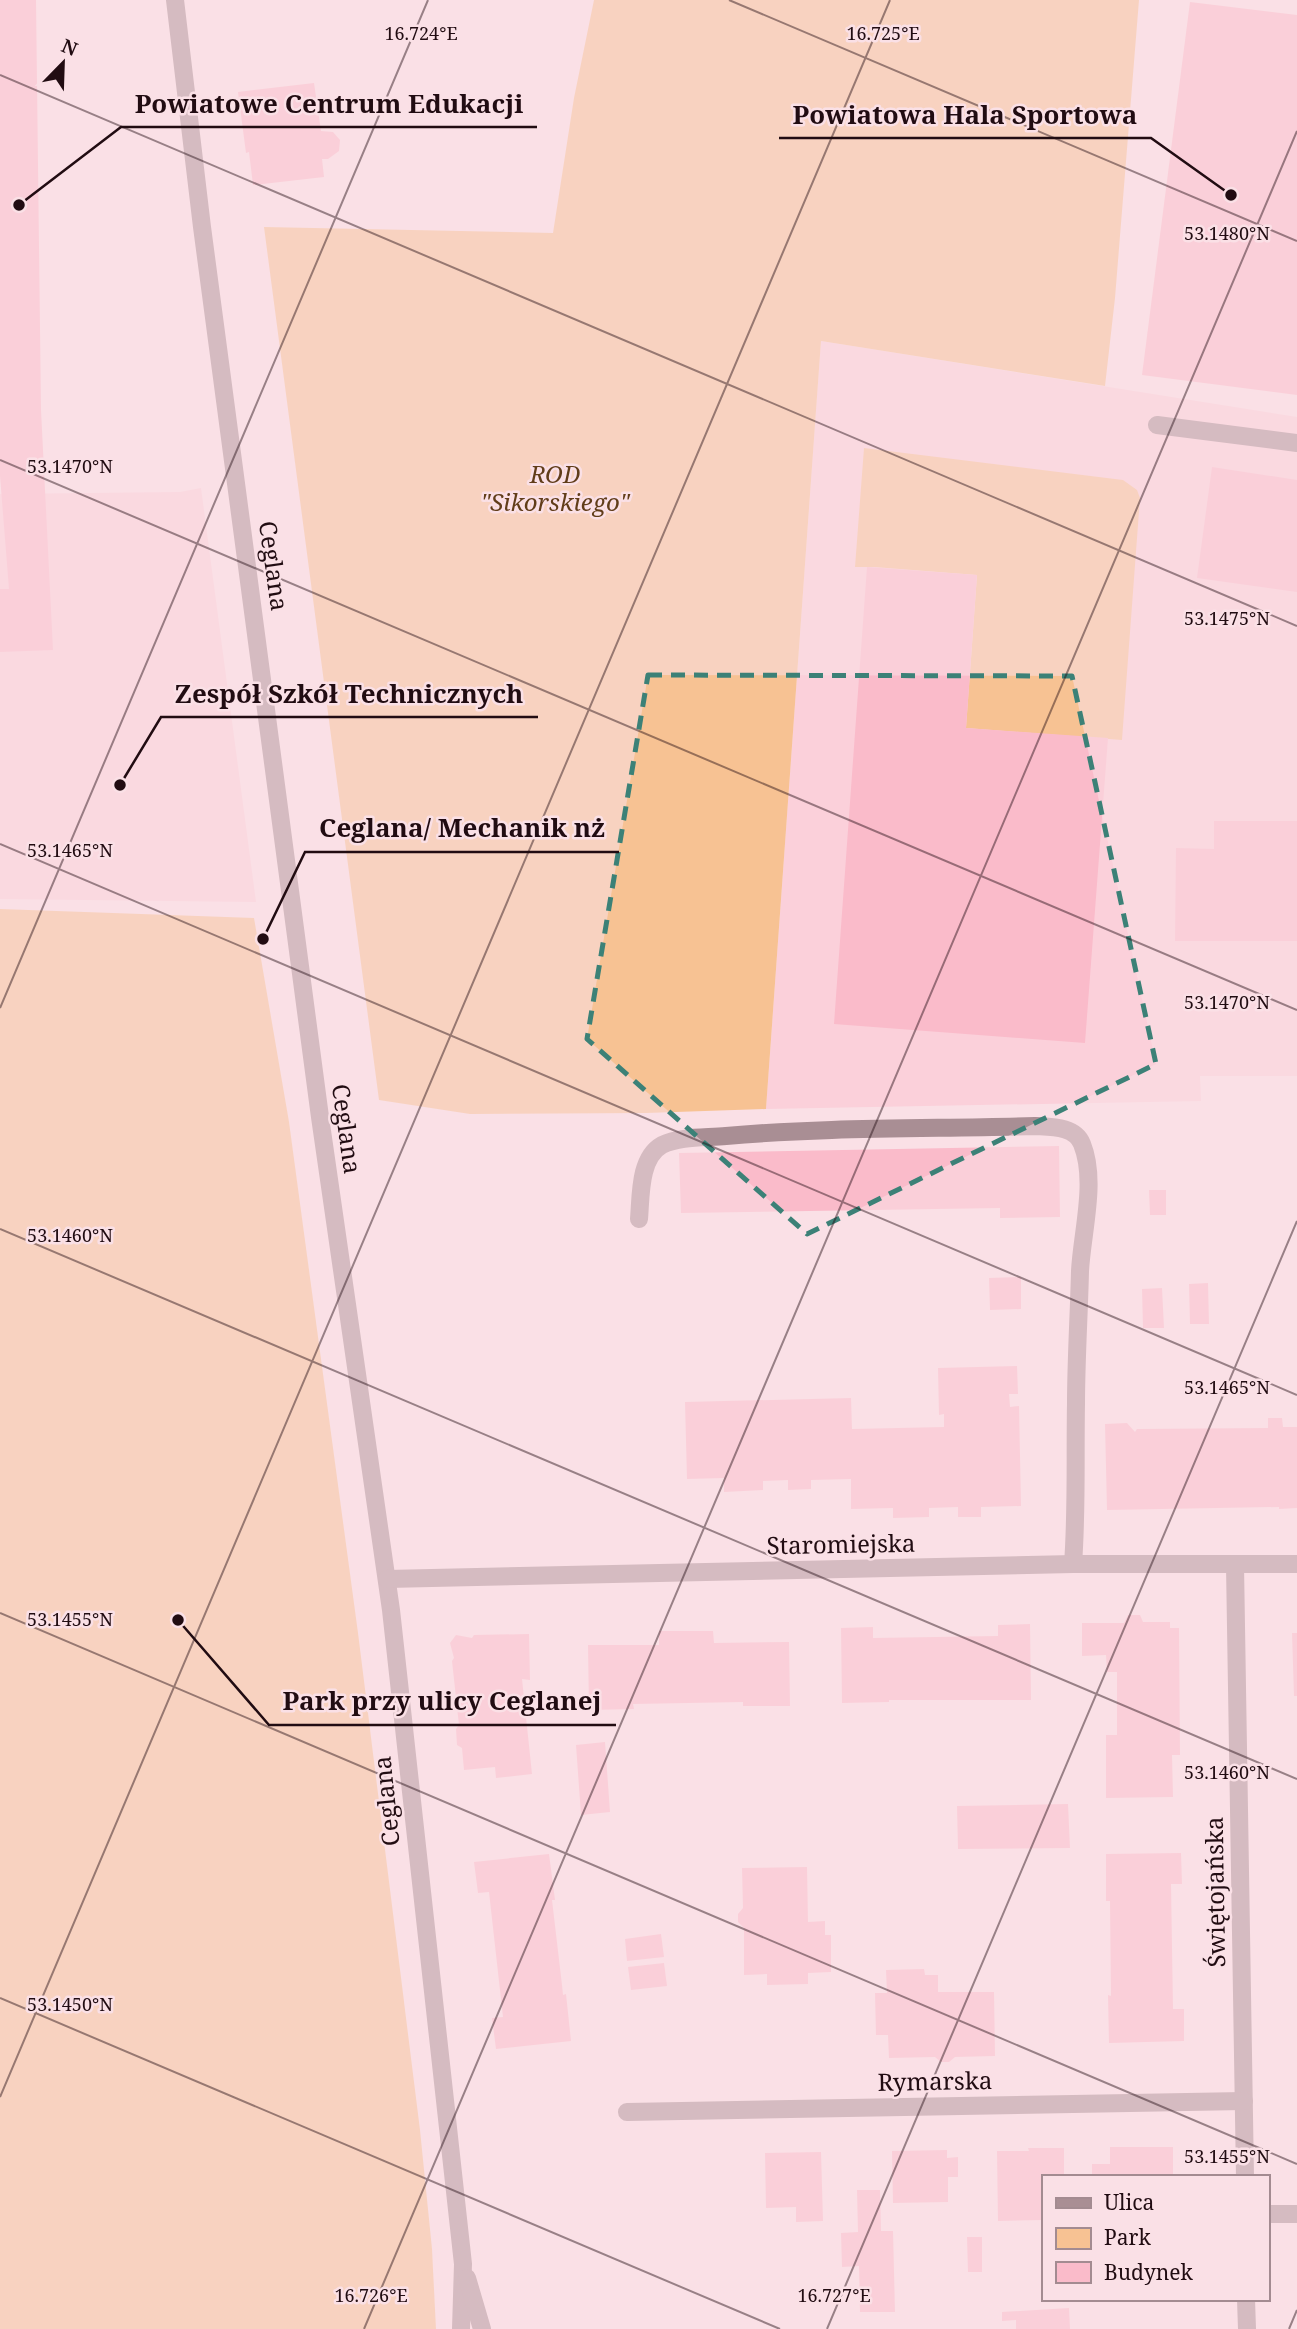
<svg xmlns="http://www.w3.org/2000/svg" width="1297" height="2329" viewBox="0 0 1297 2329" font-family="'Noto Serif',serif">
<rect width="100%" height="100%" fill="#fae0e6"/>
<g fill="#fbd0da">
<polygon points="821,341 1297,417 1297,1076 1200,1076 1201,1101 766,1109"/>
<polygon points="201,488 256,902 0,899 0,494 180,492"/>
</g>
<g fill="#f7c293">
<polygon points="594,0 1139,0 1115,298 1105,386 821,341 766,1109 646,1113 470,1114 379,1100 264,227 553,233 574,98"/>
<polygon points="864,448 1123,480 1137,490 1140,498 1122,740 966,728 977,575 874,567 855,567"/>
<polygon points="0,909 254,918 289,1122 358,1633 420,2130 432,2249 436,2329 0,2329"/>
</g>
<g fill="#fabbca">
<polygon points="0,0 36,0 41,410 53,650 0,652 0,589 9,589 0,476"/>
<polygon points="1190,2 1297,15 1297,395 1142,375"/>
<polygon points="314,83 321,131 333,132 340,140 339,151 328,159 322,159 324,177 253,185 249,152 246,153 238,92"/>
<polygon points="1212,467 1297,480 1297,592 1197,578"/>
<polygon points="867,567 977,575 966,728 1108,738 1085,1043 834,1024"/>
<polygon points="1214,821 1297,821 1297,941 1175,941 1176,848 1214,849"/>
<polygon points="1059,1146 1060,1217 1000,1218 1000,1208 681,1213 679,1153"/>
<polygon points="1149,1190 1166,1190 1166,1215 1150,1215"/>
<polygon points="1021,1277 1021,1309 990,1310 989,1278"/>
<polygon points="1208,1283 1209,1324 1190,1324 1189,1284"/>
<polygon points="1162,1288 1164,1328 1143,1328 1142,1289"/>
<polygon points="1017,1366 1018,1394 1009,1394 1010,1407 1019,1406 1021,1506 981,1507 981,1517 958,1517 958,1507 929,1508 929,1517 893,1518 893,1508 851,1509 851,1479 811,1480 811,1489 788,1490 788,1480 763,1481 763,1490 724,1492 724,1478 687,1479 685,1402 851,1398 852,1429 944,1427 944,1414 939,1415 938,1368"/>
<polygon points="1268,1418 1282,1418 1283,1427 1297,1427 1297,1508 1279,1509 1279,1507 1107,1510 1105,1424 1127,1423 1135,1432 1137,1429 1268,1428"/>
<polygon points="1128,1615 1140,1615 1143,1622 1170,1622 1170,1628 1179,1628 1180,1755 1172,1755 1173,1797 1106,1798 1106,1735 1117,1735 1117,1672 1107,1672 1106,1655 1082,1656 1082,1623 1124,1623"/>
<polygon points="1030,1624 1031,1700 889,1700 889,1702 842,1703 841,1628 873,1627 873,1638 998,1636 998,1625"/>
<polygon points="659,1631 713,1631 714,1643 789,1642 790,1706 743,1706 743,1702 633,1704 634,1709 589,1710 588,1645 659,1645"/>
<polygon points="1292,1633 1297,1633 1297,1696 1294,1696"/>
<polygon points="529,1634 530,1680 522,1679 532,1774 496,1778 495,1767 464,1770 462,1748 457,1745 456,1729 459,1725 452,1661 454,1658 450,1643 456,1635 472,1638 474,1635"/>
<polygon points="605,1742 610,1812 581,1815 576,1745"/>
<polygon points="1068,1804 1070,1848 958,1849 957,1806"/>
<polygon points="1181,1853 1182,1884 1171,1884 1173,2009 1184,2009 1184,2041 1109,2043 1108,1995 1111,1996 1110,1901 1106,1901 1106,1854"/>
<polygon points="549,1854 555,1900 552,1900 562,1985 563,1995 566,1994 571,2041 496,2049 492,2018 503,2017 489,1892 478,1893 474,1862"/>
<polygon points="807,1867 808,1922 825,1921 825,1935 831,1935 831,1972 808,1973 808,1984 767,1985 767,1974 744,1975 744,1928 738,1922 738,1914 743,1908 742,1868"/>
<polygon points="661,1934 664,1957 627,1961 625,1939"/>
<polygon points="664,1963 667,1986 631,1990 628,1967"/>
<polygon points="924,1969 925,1975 938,1975 938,1992 994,1992 995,2056 955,2057 949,2062 941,2062 935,2057 889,2058 888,2035 876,2035 875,1993 887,1993 886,1970"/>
<polygon points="1110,2147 1173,2147 1173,2177 1092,2177 1092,2164 1110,2164"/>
<polygon points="1028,2148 1064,2148 1064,2177 1043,2177 1043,2220 998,2221 997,2151 1029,2151"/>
<polygon points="947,2150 947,2158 958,2157 958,2177 948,2177 948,2202 893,2203 892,2151"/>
<polygon points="821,2152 823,2221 796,2222 796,2207 766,2208 765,2153"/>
<polygon points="857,2190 880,2190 881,2231 893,2231 895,2312 860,2312 859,2266 842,2267 841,2233 858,2232"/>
<polygon points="967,2237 982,2237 982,2272 968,2272"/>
<polygon points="1069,2308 1070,2329 1016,2329 1016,2320 1002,2321 1002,2312"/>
</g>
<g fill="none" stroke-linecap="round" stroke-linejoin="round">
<g stroke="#a98e94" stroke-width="18">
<polyline points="175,0 202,227 320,1117 391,1610 463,2264 461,2329"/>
<polyline points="1157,425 1297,443"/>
<path d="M639,1219C641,1196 639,1158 662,1145C680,1136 706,1138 726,1136C828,1127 932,1129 1035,1126C1051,1127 1075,1126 1082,1144C1097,1181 1082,1232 1080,1271C1079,1315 1076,1360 1076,1404C1075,1458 1077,1511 1073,1564"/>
<polyline points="1235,1565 1245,2177"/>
<polyline points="387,1579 1073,1564 1297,1564"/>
<polyline points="627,2112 1244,2101"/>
<polyline points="1267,2214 1297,2214"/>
<polyline points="467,2278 482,2329"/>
<polyline points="1246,2299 1247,2329"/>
</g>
</g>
<path d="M0 0H1297V2329H0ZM648,675L1072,676L1156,1064L807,1234L587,1039Z" fill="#fae0e6" fill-opacity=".55" fill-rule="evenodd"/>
<path fill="none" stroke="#3c8177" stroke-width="5" stroke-dasharray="14 9" stroke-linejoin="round" d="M648,675L1072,676L1156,1064L807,1234L587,1039Z"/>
<path fill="none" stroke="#210c12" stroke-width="2" stroke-opacity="0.45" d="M729,0L1297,241M0,75L1297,626M0,460L1297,1010M0,844L1297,1395M0,1008L428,0M0,1229L1297,1779M0,1613L1297,2164M0,1998L780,2329M0,2097L890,0M364,2329L1297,131M827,2329L1297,1221M1289,2329L1297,2310"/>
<g text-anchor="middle" stroke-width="5" stroke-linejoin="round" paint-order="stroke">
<g font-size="24" font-style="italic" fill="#613d19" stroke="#fae0e6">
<text x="555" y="483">ROD<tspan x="555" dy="28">"Sikorskiego"</tspan></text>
</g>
<g font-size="24" fill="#210c12" stroke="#fae0e6">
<text transform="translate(273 566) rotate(82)" y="8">Ceglana</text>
<text transform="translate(346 1129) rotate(82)" y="8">Ceglana</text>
<text transform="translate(841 1545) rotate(-1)" y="8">Staromiejska</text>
<text transform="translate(387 1801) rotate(-96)" y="8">Ceglana</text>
<text transform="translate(1216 1892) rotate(-91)" y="8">Świętojańska</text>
<text transform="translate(935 2082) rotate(-1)" y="8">Rymarska</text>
</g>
</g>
<g font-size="18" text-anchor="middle" fill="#210c12" stroke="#fae0e6" stroke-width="5" stroke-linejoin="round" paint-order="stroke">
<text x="421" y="40">16.724°E</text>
<text x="883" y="40">16.725°E</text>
<text x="1227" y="240">53.1480°N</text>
<text x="70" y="473">53.1470°N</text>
<text x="1227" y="625">53.1475°N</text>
<text x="70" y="857">53.1465°N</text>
<text x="1227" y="1009">53.1470°N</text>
<text x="70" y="1242">53.1460°N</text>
<text x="1227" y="1394">53.1465°N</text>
<text x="70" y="1626">53.1455°N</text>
<text x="1227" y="1779">53.1460°N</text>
<text x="70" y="2011">53.1450°N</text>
<text x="1227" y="2163">53.1455°N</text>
<text x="371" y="2302">16.726°E</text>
<text x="834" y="2302">16.727°E</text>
</g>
<path fill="none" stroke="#210c12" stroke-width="2.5" d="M19 205L121 127H537M1231 195L1151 138H779M120 785L161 717H538M263 939L305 852H619M178 1620L269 1725H616"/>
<g fill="#210c12" stroke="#fae0e6" stroke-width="2.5">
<circle cx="19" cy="205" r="7"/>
<circle cx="1231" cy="195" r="7"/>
<circle cx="120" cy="785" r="7"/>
<circle cx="263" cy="939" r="7"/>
<circle cx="178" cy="1620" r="7"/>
</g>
<g font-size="26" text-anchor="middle" font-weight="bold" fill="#210c12" stroke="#fae0e6" stroke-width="5" stroke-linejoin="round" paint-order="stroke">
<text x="329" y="113">Powiatowe Centrum Edukacji</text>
<text x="965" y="124">Powiatowa Hala Sportowa</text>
<text x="349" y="703">Zespół Szkół Technicznych</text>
<text x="462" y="837">Ceglana/ Mechanik nż</text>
<text x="442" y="1710">Park przy ulicy Ceglanej</text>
</g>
<rect x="1042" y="2175" width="228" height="126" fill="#fae0e6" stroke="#a38b91" stroke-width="2"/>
<rect x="1056" y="2198" width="35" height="10" fill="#a98e94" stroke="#a38b91" stroke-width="2"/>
<text x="1104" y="2210" font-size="21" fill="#210c12">Ulica</text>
<rect x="1056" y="2228" width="35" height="21" fill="#f7c293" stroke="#a38b91" stroke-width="2"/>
<text x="1104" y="2245" font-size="21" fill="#210c12">Park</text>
<rect x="1056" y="2262" width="35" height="21" fill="#fabbca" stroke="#a38b91" stroke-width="2"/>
<text x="1104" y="2280" font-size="21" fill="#210c12">Budynek</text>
<g transform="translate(63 63) rotate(23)" stroke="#fae0e6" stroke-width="5" paint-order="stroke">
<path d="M0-5L12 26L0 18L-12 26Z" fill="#210c12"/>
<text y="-10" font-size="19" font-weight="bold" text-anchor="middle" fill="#210c12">N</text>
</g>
</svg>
